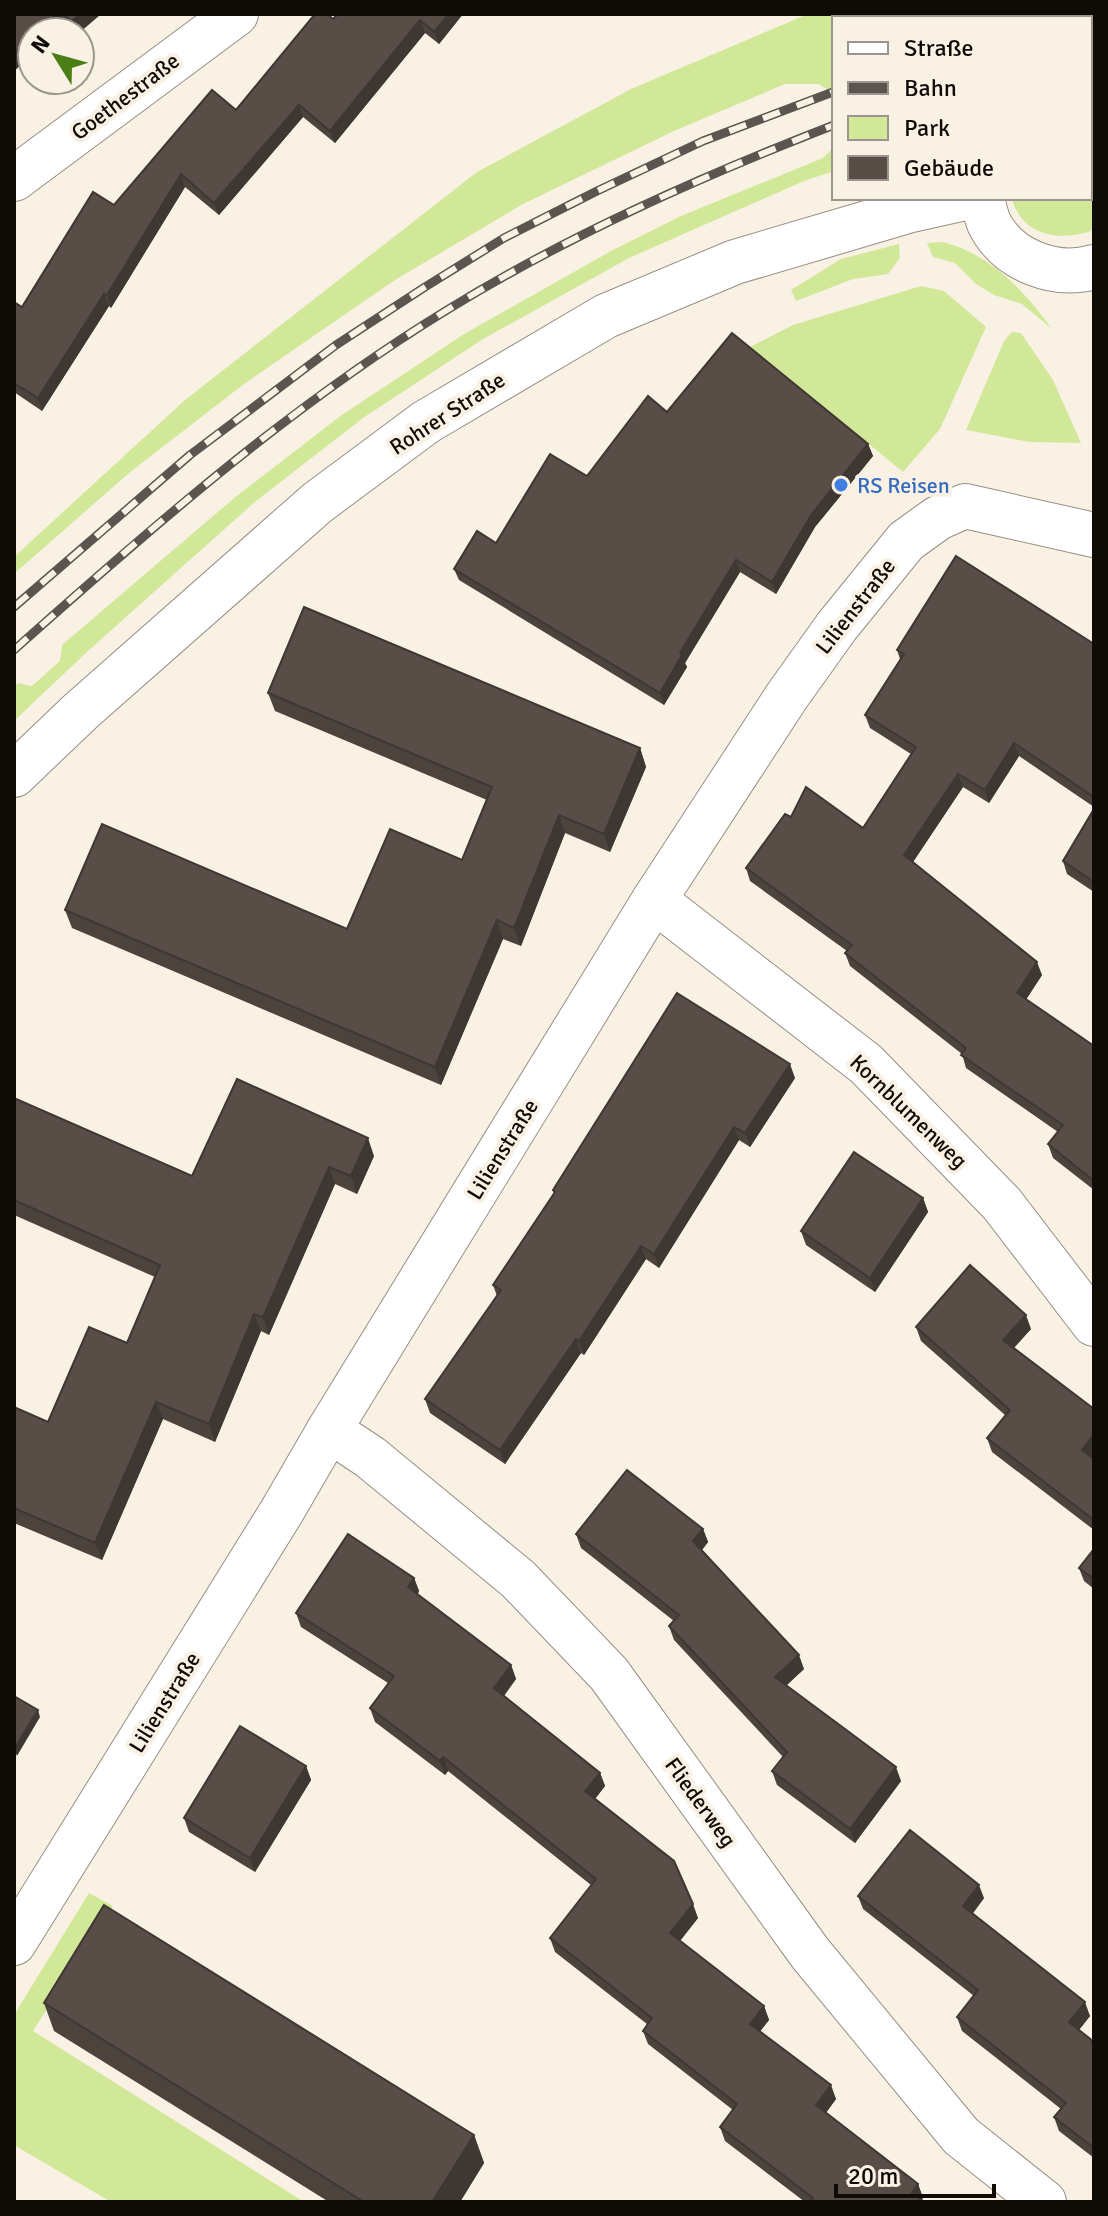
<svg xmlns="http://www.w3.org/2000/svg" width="1108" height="2216" viewBox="0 0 1108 2216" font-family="Signika,sans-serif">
<rect width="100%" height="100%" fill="#faf1e5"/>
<g fill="#d1e898">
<polygon points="808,14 946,14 947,16 834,18 834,94 819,84 785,84 674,131 523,204 395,280 244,384 129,473 14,574 14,557 185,400 477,172 631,89"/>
<path d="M1090,132L1094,133V230C1062,242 1021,237 1012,198H1090Z"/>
<polygon points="834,147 834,171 804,181 629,258 483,339 363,418 256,501 89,650 14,721 14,687 18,683 32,686 60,661 62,645 233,499 339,417 464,334 611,251 681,216 823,158"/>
<path d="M943,242C992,255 1024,291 1052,329L1022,304L994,295L976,284L955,263L933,257L927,243Z"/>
<polygon points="899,244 900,258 888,274 853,279 796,301 791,290 841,259"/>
<polygon points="921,286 944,291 986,327 940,429 903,472 750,347 793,325"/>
<polygon points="1012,332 1021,333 1053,380 1081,443 1030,442 966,430 1004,341"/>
<polygon points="89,1893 113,1906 33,2031 304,2202 111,2202 14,2145 14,2015"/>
</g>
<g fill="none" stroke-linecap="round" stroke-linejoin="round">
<defs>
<g id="street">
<polyline points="14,179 236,14"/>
<polyline points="14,775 81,711 317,503 426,422 606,316 735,262 911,210 965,198"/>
<polyline points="654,900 866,1064 1002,1204 1094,1324"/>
<polyline points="329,1430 370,1457 518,1579 609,1674 810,1953 961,2136 1044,2202"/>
<polyline points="14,1943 282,1511 329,1430 654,900 787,696 837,626 906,541 938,518 965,506 1094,535"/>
</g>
<g id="secondary">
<polyline points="1025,14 1026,18"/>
<polyline points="1090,101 1094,102"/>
<path d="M982,198C984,206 986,216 989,223C1008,261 1055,278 1094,267"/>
</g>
</defs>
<use href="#street" stroke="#988f84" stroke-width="46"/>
<use href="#secondary" stroke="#988f84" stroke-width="46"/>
<use href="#street" stroke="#fff" stroke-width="44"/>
<use href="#secondary" stroke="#fff" stroke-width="44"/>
<defs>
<g id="rail">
<polyline points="14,607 190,455 336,345 425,287 504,238 597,191 703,141 833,92"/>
<path d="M14,650C151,528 290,406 447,310C569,235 700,177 834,125"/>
</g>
</defs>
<use href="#rail" stroke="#5a554f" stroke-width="9"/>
<use href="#rail" stroke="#faf1e5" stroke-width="6" stroke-dasharray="18" stroke-linecap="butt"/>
</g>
<g fill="#4d433d">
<polygon points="14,14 101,14 80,32 72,32 66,24 57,32 32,32 32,55 14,71"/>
<polygon points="463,14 439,44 425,33 335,143 303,117 219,215 185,187 111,308 109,306 42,411 14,392 14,302 22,307 114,205 236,110 333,19"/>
<polygon points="667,412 868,444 873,456 815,527 776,594 740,572 685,663 687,667 664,705 459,580 454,569 496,543 587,476"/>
<polygon points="1094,644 1094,807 1019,756 989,803 963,787 913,862 1042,975 1026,999 1094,1046 1094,1190 1053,1158 1048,1144 1058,1132 966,1068 962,1054 850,966 845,953 847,951 750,881 746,868 791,817 863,828 911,754 870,728 865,715 900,659 897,650"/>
<polygon points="268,693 640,748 646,767 610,852 565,833 521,946 503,939 441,1085 72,928 65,910 347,929 462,860 487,800 275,711"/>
<polygon points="1094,809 1094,892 1067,874 1063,861"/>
<polygon points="795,1078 750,1147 739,1140 659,1268 646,1259 584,1355 581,1353 505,1464 430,1413 425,1399 497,1296 493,1285 554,1193 553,1190"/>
<polygon points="14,1098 192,1176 374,1156 357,1194 335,1184 269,1335 261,1331 215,1442 163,1419 102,1560 14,1523 14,1407 48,1422 127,1343 155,1277 14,1215"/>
<polygon points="923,1198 928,1212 875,1292 806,1245 801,1231"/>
<polygon points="916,1327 1031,1329 1014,1348 1094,1409 1094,1455 1092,1457 1094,1459 1094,1530 992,1452 987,1438 1005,1415 921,1341"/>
<polygon points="703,1529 708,1542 702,1550 804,1669 786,1686 901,1781 855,1843 777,1785 772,1771 783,1757 674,1640 669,1626 674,1621 581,1548 576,1534"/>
<polygon points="1094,1549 1094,1589 1084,1581 1079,1568"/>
<polygon points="414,1578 419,1591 418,1594 511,1665 516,1679 504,1696 600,1773 605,1786 595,1799 698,1918 680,1941 764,2006 769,2020 760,2031 836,2099 826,2113 918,2184 923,2198 922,2200 924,2202 805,2202 725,2141 720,2127 733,2110 648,2044 643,2031 647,2024 555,1952 550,1938 591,1885 448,1771 445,1775 375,1722 370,1708 388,1683 301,1627 296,1613"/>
<polygon points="306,1766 311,1780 255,1872 189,1832 184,1818"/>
<polygon points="858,1896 984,1898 972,1914 1090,2016 1079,2030 1094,2042 1094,2158 1059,2131 1054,2117 1061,2109 962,2031 957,2017 974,1996 863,1909"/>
<polygon points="44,2003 474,2135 484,2163 460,2202 329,2202 54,2031"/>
</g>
<g fill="#3e3732">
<polygon points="57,14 62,14 66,24 57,32 37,32"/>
<polygon points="80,14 101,14 80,32 74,32 71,22"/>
<polygon points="449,14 463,14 439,44 434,32"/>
<polygon points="420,20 425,33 335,143 330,131"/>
<polygon points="32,37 32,55 14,71 14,53"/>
<polygon points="299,105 303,117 219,215 214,203"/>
<polygon points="181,174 185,187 111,308 107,295"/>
<polygon points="104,294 109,306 42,411 38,398"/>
<polygon points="868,444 873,456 815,527 776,594 772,582 811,515"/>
<polygon points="736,560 740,572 685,663 687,667 664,705 660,693 680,653"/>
<polygon points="1014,743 1019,756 989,803 985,790"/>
<polygon points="640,748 646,767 610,852 604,834"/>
<polygon points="958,774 963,787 909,868 904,855"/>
<polygon points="559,815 565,833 521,946 514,928"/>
<polygon points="497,920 503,939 441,1085 435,1067"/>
<polygon points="1037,962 1042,975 1022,1006 1017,993"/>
<polygon points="790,1064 795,1078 750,1147 745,1133"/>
<polygon points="734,1127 739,1140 659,1268 654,1254"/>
<polygon points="368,1138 374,1156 357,1194 351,1176"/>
<polygon points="329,1167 335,1184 269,1335 263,1317"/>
<polygon points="923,1198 928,1212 875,1292 870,1278"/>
<polygon points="641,1246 646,1259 584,1355 579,1341"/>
<polygon points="254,1314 261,1331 215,1442 209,1424"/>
<polygon points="1026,1315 1031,1329 1008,1354 1003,1340"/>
<polygon points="576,1339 581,1353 505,1464 500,1450"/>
<polygon points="156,1402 163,1419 102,1560 95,1543"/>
<polygon points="1094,1434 1094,1455 1087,1463 1082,1450"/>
<polygon points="703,1529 708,1542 698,1555 693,1541"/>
<polygon points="414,1578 419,1591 413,1601 408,1587"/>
<polygon points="799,1655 804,1669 780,1691 775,1677"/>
<polygon points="511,1665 516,1679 499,1702 494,1688"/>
<polygon points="38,1710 40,1717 17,1756 14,1749"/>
<polygon points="443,1757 448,1771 445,1775 440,1761"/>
<polygon points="306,1766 311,1780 255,1872 250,1858"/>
<polygon points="896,1767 901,1781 855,1843 850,1829"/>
<polygon points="600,1773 605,1786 590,1805 585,1791"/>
<polygon points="979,1885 984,1898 968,1920 963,1906"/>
<polygon points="693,1904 698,1918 675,1947 670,1933"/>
<polygon points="1085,2002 1090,2016 1074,2036 1069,2022"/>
<polygon points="764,2006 769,2020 755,2038 750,2024"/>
<polygon points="831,2085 836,2099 821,2119 816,2105"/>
<polygon points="474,2135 484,2163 460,2202 432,2202"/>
<polygon points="918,2184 923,2198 920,2202 912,2193"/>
</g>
<g fill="#594e47" stroke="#3e3732" stroke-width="2">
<polygon points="14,14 57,14 37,32 32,32 32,37 14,53"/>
<polygon points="64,14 80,14 71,22"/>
<polygon points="315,14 327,14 333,19 338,14 449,14 434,32 420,20 330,131 299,105 214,203 181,174 107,295 104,294 38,398 14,383 14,302 22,307 93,192 114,205 212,90 236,110"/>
<polygon points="732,333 868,444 811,515 772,582 736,560 680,653 682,655 660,693 454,569 477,531 496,543 550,454 587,476 648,396 667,412"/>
<polygon points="956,556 1094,644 1094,797 1014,743 985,790 958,774 904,855 1037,962 1017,993 1094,1046 1094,1181 1048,1144 1063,1125 961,1055 966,1048 845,953 852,945 746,868 785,814 791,817 806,787 863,828 916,747 865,715 904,654 897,650"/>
<polygon points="304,607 640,748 604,834 559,815 514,928 497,920 435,1067 65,910 102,824 347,929 390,829 462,860 492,787 268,693"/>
<polygon points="1094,809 1094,882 1063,861"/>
<polygon points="677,993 790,1064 745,1133 734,1127 654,1254 641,1246 579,1341 576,1339 500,1450 425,1399 501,1290 493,1285 555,1192 553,1190"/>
<polygon points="237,1079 368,1138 351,1176 329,1167 263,1317 254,1314 209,1424 156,1402 95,1543 14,1508 14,1407 48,1422 89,1327 127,1343 160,1265 14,1200 14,1098 192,1176"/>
<polygon points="854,1152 923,1198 870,1278 801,1231"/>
<polygon points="970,1265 1026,1315 1003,1340 1094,1409 1094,1434 1082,1450 1094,1459 1094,1520 987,1438 1010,1410 916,1327"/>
<polygon points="627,1470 703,1529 693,1541 799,1655 775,1677 896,1767 850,1829 772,1771 787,1752 669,1626 679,1615 576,1534"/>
<polygon points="348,1534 414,1578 408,1587 511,1665 494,1688 600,1773 585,1791 674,1861 693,1904 670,1933 764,2006 750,2024 831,2085 816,2105 918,2184 912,2193 924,2202 810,2202 813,2198 720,2127 737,2104 643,2031 652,2018 550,1938 596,1879 443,1757 440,1761 370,1708 394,1676 296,1613"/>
<polygon points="1094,1549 1094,1579 1079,1568"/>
<polygon points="14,1696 38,1710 14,1749"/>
<polygon points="240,1726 306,1766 250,1858 184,1818"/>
<polygon points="910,1830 979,1885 963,1906 1085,2002 1069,2022 1094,2042 1094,2148 1054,2117 1066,2103 957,2017 978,1990 858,1896"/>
<polygon points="104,1905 474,2135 432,2202 364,2202 44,2003"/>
</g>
<circle fill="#3f7fe0" stroke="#faf1e5" stroke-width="3" cx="841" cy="485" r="8"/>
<g text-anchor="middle" stroke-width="8" stroke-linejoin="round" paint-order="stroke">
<g font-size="22" fill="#0f0c08" stroke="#faf1e5">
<text transform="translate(125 96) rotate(-37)" y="8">Goethestraße</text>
<text transform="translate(447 413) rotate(-33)" y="8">Rohrer Straße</text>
<text transform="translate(855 606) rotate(-52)" y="8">Lilienstraße</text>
<text transform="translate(909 1111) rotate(44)" y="8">Kornblumenweg</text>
<text transform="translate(502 1149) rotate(-58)" y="8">Lilienstraße</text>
<text transform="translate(164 1702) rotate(-58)" y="8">Lilienstraße</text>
<text transform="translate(701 1802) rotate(54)" y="8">Fliederweg</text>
</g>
<g font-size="22" fill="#366cbe" stroke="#faf1e5" text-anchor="start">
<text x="857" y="493">RS Reisen</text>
</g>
</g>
<rect width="1108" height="2216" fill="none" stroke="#0f0c08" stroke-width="32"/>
<rect x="832" y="16" width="260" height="184" fill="#faf1e5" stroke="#9c958d" stroke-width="2"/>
<rect x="848" y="42" width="40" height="12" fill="#ffffff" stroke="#9c958d" stroke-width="2"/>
<text x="904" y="56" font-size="24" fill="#0f0c08">Straße</text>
<rect x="848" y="82" width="40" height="12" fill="#5a554f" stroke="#9c958d" stroke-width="2"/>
<text x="904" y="96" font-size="24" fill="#0f0c08">Bahn</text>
<rect x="848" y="116" width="40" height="24" fill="#d1e898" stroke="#9c958d" stroke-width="2"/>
<text x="904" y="136" font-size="24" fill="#0f0c08">Park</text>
<rect x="848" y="156" width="40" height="24" fill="#594e47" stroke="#9c958d" stroke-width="2"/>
<text x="904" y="176" font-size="24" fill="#0f0c08">Gebäude</text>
<g transform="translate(56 56) rotate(307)"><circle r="38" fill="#faf1e5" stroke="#9c958d" stroke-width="2"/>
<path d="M0-6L14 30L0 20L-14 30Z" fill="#497f15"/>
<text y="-12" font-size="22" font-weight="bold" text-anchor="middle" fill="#0f0c08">N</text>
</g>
<path d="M836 2184v12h158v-12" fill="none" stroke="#0f0c08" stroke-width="4"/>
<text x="848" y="2184" font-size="24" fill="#0f0c08" stroke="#faf1e5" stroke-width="6" paint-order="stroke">20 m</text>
</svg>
